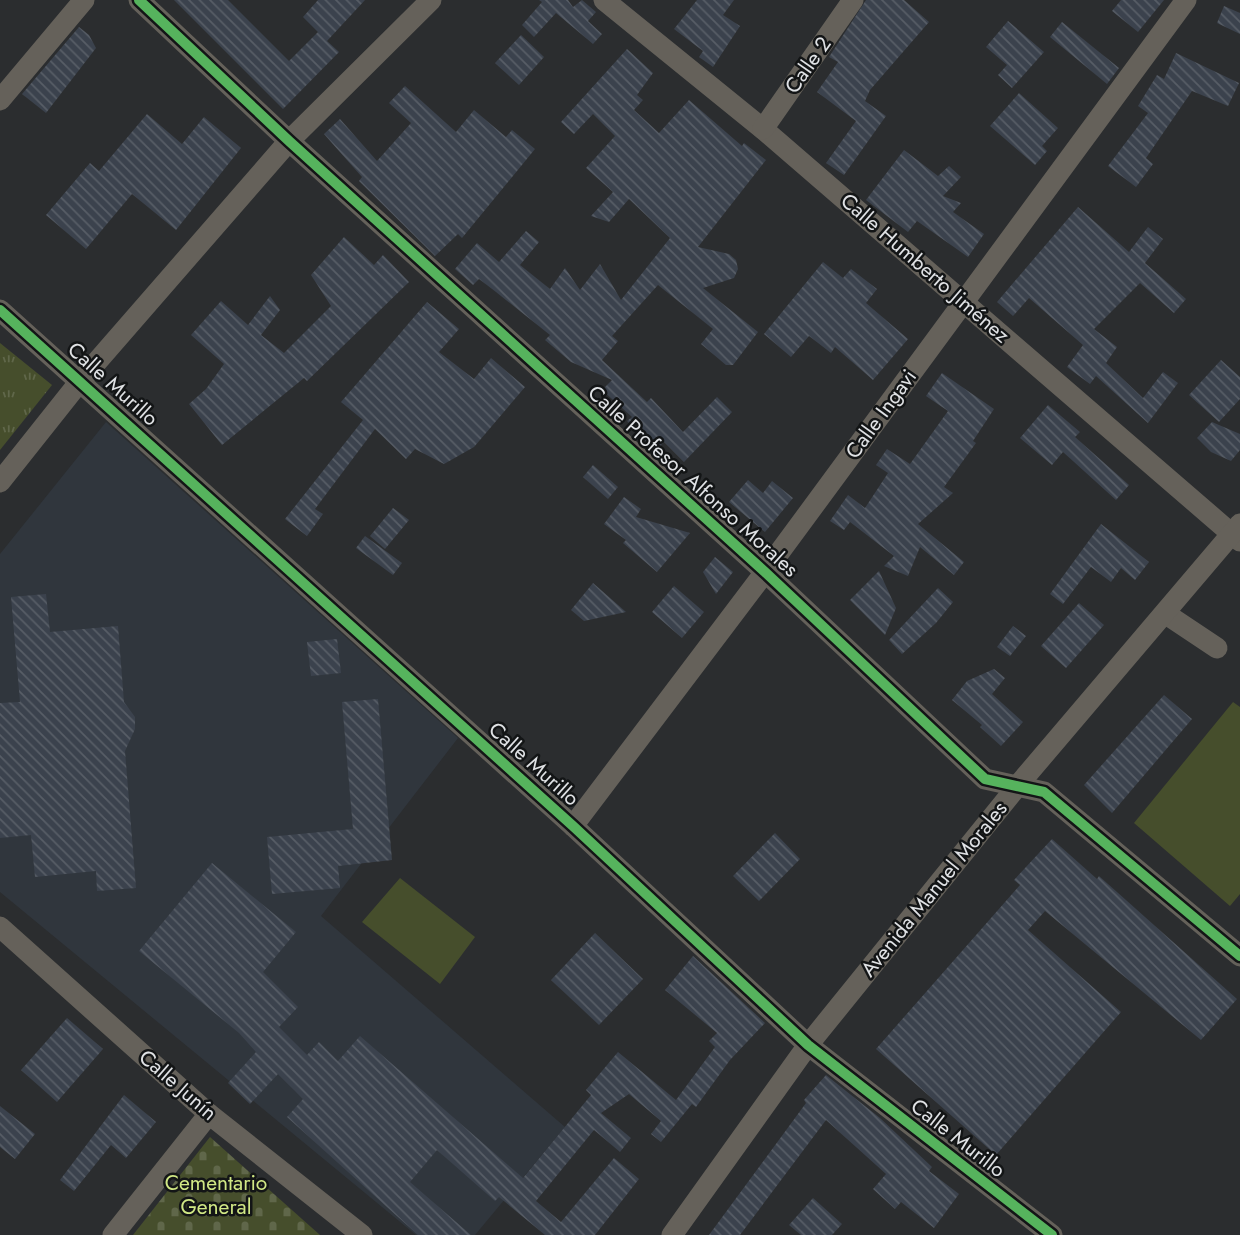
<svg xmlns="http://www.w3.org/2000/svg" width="1240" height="1235" viewBox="0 0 1240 1235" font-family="Jost,sans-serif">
<defs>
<pattern id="cemetery-stones" width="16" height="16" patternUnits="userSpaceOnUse" patternTransform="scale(1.75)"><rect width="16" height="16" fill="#464e2c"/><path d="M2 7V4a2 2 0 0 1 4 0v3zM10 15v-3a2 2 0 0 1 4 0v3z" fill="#60674a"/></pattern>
<pattern id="park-tufts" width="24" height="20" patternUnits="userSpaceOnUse" patternTransform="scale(1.75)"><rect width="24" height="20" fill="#464e2c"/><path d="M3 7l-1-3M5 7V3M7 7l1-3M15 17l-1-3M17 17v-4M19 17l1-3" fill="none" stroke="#60674a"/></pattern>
<pattern id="building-back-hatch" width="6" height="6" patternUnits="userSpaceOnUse" patternTransform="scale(1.75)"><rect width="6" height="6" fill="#3b424d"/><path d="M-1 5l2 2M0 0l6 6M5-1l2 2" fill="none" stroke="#575d66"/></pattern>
</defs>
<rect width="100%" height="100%" fill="#2b2d2f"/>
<polygon fill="#30363d" points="106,422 458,738 321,916 565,1127 475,1235 416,1235 0,892 0,554"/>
<g fill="#464e2c">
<polygon points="1233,702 1240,707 1240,894 1230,906 1134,823"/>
<polygon points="400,878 475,937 440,984 362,922"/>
</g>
<polygon fill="url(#cemetery-stones)" points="210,1137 320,1235 133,1235"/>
<polygon fill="url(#park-tufts)" points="0,343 52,385 0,450"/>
<g fill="url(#building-back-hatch)">
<polygon points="174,0 228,0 289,61 318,32 303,17 318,0 365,0 327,41 339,52 283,109"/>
<polygon points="539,0 568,0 573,7 582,0 596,12 588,21 602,34 593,44 556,13 534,37 522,25 542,2"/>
<polygon points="697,0 734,0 723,15 740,26 713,67 699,57 703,51 674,29"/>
<polygon points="866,0 904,0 929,22 870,90 865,101 886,116 844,175 826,163 856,121 817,92 838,62 829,57"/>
<polygon points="1121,0 1164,0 1138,32 1112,11"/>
<polygon points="1224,6 1240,13 1240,34 1217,23"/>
<polygon points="1008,21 1044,52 1012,88 998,75 1007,65 986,47"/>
<polygon points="1062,22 1119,68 1107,84 1050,37"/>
<polygon points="79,27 89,35 96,48 46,113 22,94"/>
<polygon points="521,35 544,57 519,85 495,63"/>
<polygon points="627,49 653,73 637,95 643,100 634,110 659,133 689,100 742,146 744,143 766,160 698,247 729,254 736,260 738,269 734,278 703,288 758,332 733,365 726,365 701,344 713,329 658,285 612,336 618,341 602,360 647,402 651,398 683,432 717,397 732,412 684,462 664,442 655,451 627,421 632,417 602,390 612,380 571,362 545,340 550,335 496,292 479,279 473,285 455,269 477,243 499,262 526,231 539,242 520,265 550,289 565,268 580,290 600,264 621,300 670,238 629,199 609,222 591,216 613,192 586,168 615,136 593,114 574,134 561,122"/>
<polygon points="1176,53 1239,83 1228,106 1192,91 1146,158 1153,164 1136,187 1108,166 1148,113 1138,106 1157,75 1164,79"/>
<polygon points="405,86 456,132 474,110 506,137 512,130 535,149 462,238 458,234 435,256 359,181 362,177 324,134 340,119 377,161 411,123 389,103"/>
<polygon points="1019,93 1058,128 1042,146 1047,151 1035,165 990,126"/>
<polygon points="147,114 182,144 204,117 241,148 176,230 132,194 86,249 46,215 90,163 99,171"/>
<polygon points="904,150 938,176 949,166 961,177 943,196 961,203 953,212 984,234 968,257 917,221 908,232 866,200"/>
<polygon points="1078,207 1129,252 1148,227 1163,239 1145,263 1186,299 1174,313 1140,283 1094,329 1117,347 1106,363 1143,398 1163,372 1178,383 1148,423 1096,376 1090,384 1067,367 1083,345 1029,298 1013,316 997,302"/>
<polygon points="344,237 374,265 383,255 409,282 307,381 304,378 222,445 189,404 206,389 224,364 191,335 221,301 248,325 270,296 280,310 261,335 284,353 331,306 311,275"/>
<polygon points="823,262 843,278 851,269 877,289 866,303 908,339 873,380 835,347 831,353 809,336 791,357 764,334"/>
<polygon points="427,302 459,329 439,352 474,379 491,358 525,387 474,447 444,464 415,449 406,459 375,429 315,509 323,514 307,536 285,519 363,420 341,402"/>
<polygon points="1221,360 1240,377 1240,399 1219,422 1189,395"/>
<polygon points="942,373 994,409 973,441 976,443 944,487 953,493 918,524 964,562 954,575 920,547 908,576 884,566 894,556 850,522 844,530 830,521 848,495 865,508 888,473 876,465 887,449 910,464 948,411 926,396"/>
<polygon points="1048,405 1080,432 1075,437 1129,485 1116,500 1063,452 1052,465 1020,438"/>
<polygon points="1212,422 1240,434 1240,450 1231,461 1211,452 1197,438"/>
<polygon points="593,465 618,487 608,499 583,477"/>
<polygon points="748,480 763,493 772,481 793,498 765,532 729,502"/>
<polygon points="624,497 641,509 636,517 690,533 657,572 623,543 626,540 604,524"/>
<polygon points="393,508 409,520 385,549 370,536"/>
<polygon points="1101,524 1149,562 1135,580 1121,568 1111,582 1091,567 1063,604 1050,594"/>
<polygon points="365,536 402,563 393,575 356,548"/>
<polygon points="715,557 733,572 716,594 703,572"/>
<polygon points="879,571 896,608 885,635 850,600"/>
<polygon points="593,583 626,612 584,621 571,610"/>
<polygon points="674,586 704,612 682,638 652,612"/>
<polygon points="938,588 953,602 936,623 902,654 889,640"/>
<polygon points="46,594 50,632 118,626 124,702 135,717 135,729 125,751 136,888 97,891 96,871 35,877 31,835 0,838 0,703 20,702 11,597"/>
<polygon points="1079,603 1104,625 1066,668 1041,646"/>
<polygon points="1013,626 1026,636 1010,656 997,647"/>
<polygon points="337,639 341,673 311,676 307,642"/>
<polygon points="994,669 1005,678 992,694 1023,722 1001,746 980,727 982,725 952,700 967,681"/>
<polygon points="1164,695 1192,719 1112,813 1084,785"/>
<polygon points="378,699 392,860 338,866 340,888 272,894 267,837 353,829 342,702"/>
<polygon points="775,833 800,859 759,901 733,876"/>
<polygon points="1052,839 1097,879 1099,876 1237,999 1201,1040 1045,911 1028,930 1121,1012 996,1155 876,1049 1020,885 1014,880"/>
<polygon points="212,863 296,932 263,972 298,1007 279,1027 307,1055 319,1042 338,1061 360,1036 523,1178 591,1095 586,1090 618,1052 676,1100 715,1047 709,1041 717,1033 665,990 693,956 765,1023 730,1060 696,1107 692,1104 661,1142 651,1134 661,1121 629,1094 601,1113 631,1138 620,1152 594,1130 536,1201 561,1222 614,1158 639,1179 595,1235 545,1235 499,1197 495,1201 437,1150 410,1182 471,1235 418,1235 287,1117 303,1099 278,1074 250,1104 228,1083 256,1052 239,1033 139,951"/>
<polygon points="595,933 643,979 599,1025 551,980"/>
<polygon points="67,1018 103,1049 57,1102 21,1070"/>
<polygon points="826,1075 880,1118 932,1167 929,1171 959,1194 934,1228 901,1202 895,1209 873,1189 886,1174 826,1120 740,1235 709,1235 806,1103 804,1100"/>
<polygon points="124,1095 156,1122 126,1158 111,1145 74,1191 60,1180"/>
<polygon points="0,1106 35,1134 15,1159 0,1147"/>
<polygon points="813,1198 842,1224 832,1235 801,1235 789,1225"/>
</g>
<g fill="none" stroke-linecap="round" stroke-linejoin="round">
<g stroke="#65615a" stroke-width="21">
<polyline points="139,0 289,141 765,572 985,779 1044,792 1240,956"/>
<polyline points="604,0 763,129 1240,541"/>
<polyline points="0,100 84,0"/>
<polyline points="763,129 853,0"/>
<polyline points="0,310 573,826 808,1045 1052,1235"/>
<polyline points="0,482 81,380 289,141 431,0"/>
<polyline points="1166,614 1217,648"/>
<polyline points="573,826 765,572 1186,0"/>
<polyline points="0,927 209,1114 362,1235"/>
<polyline points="113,1235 209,1114"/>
<polyline points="672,1235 808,1045 1019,784 1240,524"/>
</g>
<defs>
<g id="cycleway">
<polyline points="139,0 289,141 765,572 985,779 1044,792 1240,956"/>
<polyline points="0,310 573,826 808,1045 1052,1235"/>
</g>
</defs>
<use href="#cycleway" stroke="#131516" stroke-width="15"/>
<use href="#cycleway" stroke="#56b35d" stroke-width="10"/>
</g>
<g text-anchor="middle" stroke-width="5" stroke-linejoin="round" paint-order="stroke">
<g font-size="21" fill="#e0e2e5" stroke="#131516">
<text transform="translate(808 65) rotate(-55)" y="7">Calle 2</text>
<text transform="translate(925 268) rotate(41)" y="7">Calle Humberto Jiménez</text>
<text transform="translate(113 384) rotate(42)" y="7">Calle Murillo</text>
<text transform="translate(881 414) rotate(-54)" y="7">Calle Ingavi</text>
<text transform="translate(693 481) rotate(42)" y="7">Calle Profesor Alfonso Morales</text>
<text transform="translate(534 764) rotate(42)" y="7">Calle Murillo</text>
<text transform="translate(934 889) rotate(-51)" y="7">Avenida Manuel Morales</text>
<text transform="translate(178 1085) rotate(41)" y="7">Calle Junín</text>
<text transform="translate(958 1138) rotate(38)" y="7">Calle Murillo</text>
</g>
<g font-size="21" fill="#d1e885" stroke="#131516">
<text x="216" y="1190">Cementario<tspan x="216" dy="24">General</tspan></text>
</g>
</g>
</svg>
